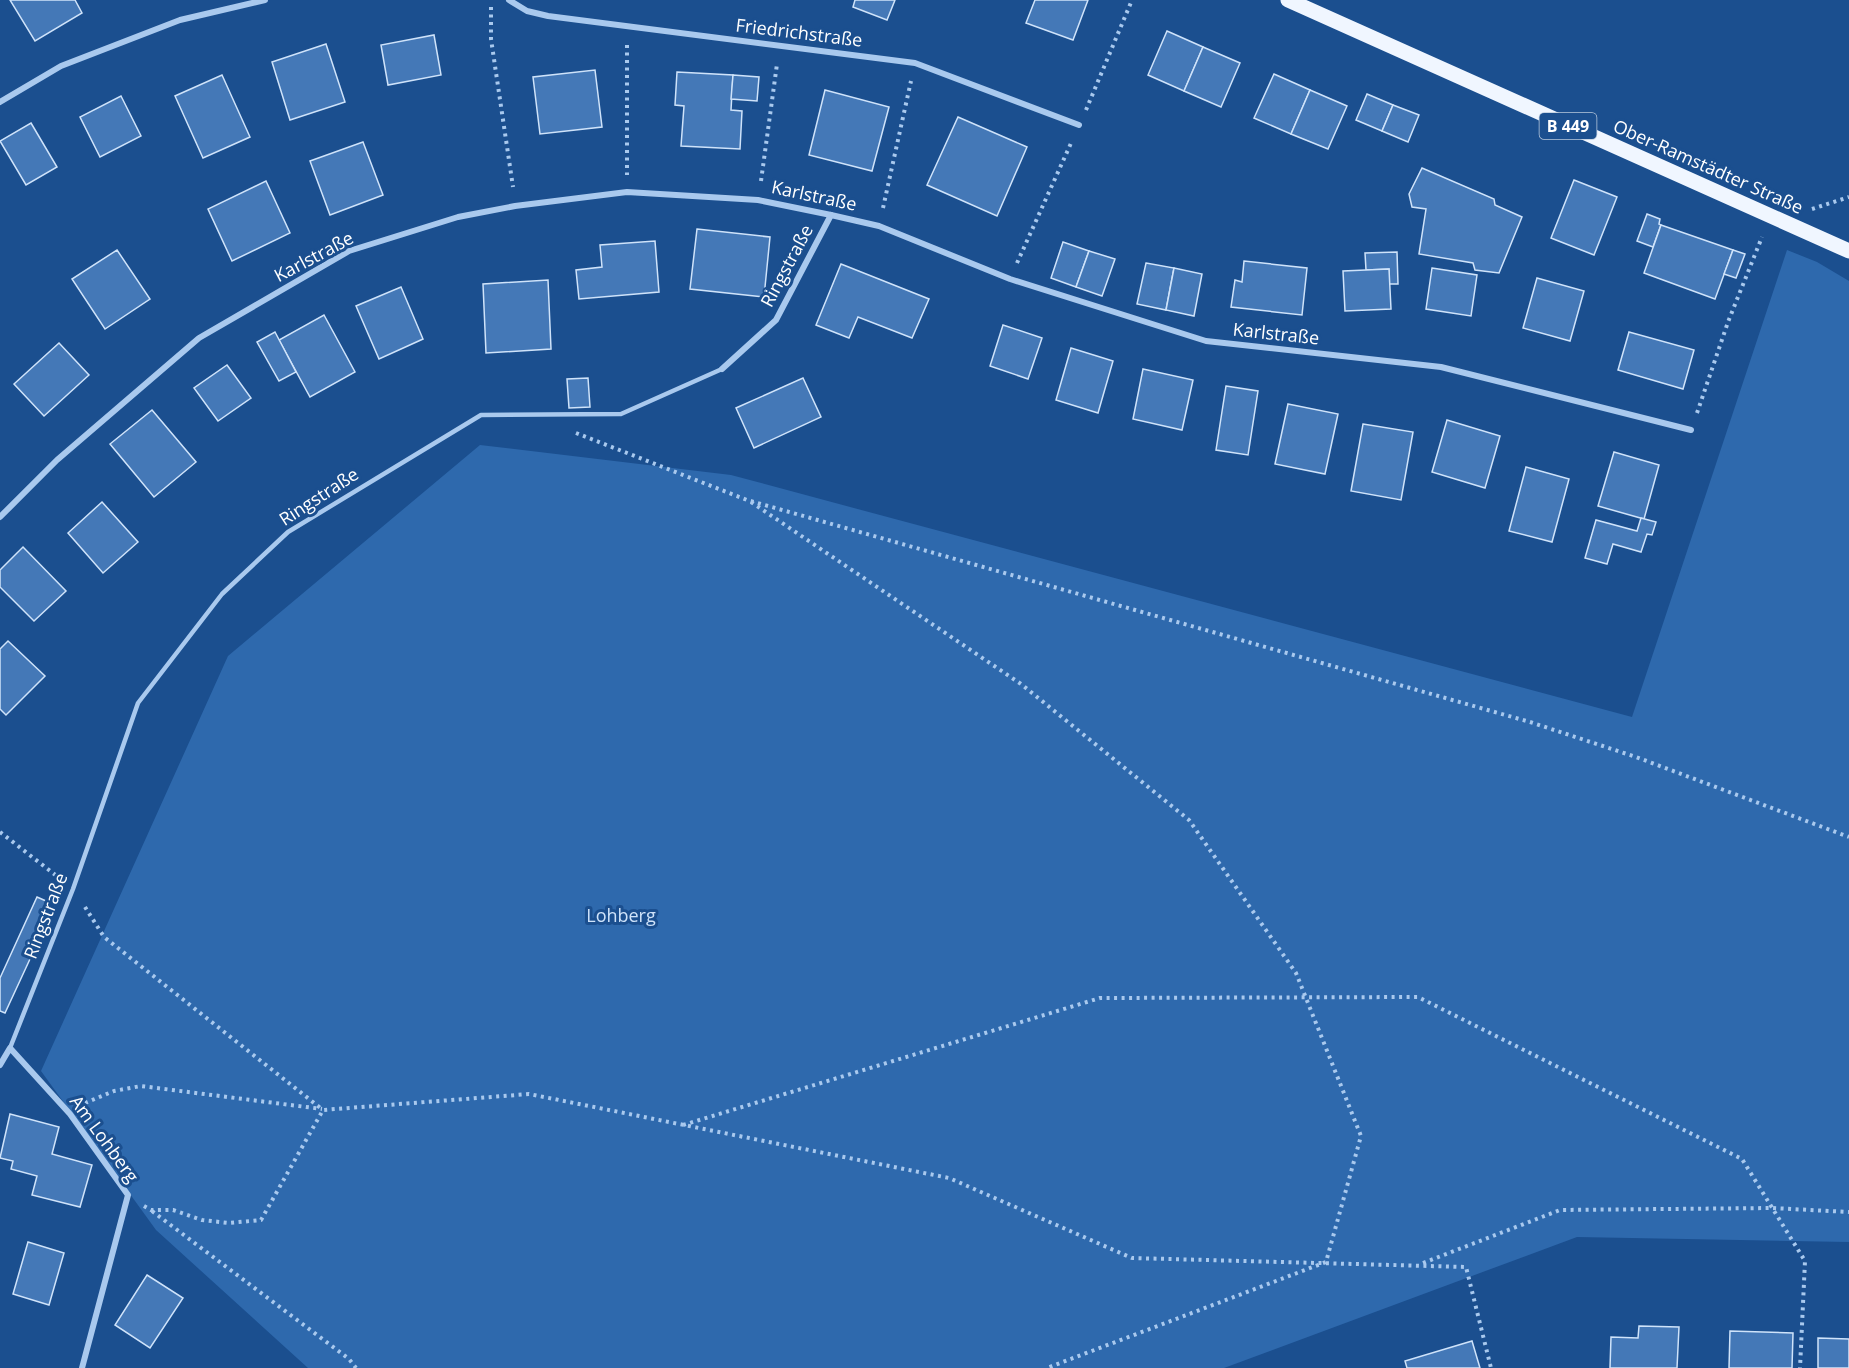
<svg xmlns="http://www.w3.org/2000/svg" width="1849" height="1368" viewBox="0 0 1849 1368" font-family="'Open Sans',sans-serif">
<rect width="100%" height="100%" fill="#1b4f8f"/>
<polygon fill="#2e69ad" points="1787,250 1817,262 1849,281 1849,1242 1577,1237 1224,1368 308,1368 156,1230 41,1071 228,656 480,445 731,475 1632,717"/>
<g fill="#4478b7" stroke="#cfe3fa" stroke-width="1.5">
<polygon points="10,0 75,0 82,13 35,41"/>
<polygon points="855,0 895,0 887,20 853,7"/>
<polygon points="1035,0 1088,0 1073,40 1026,23"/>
<polygon points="1167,31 1203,47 1184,91 1148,75"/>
<polygon points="434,35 441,75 388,85 381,45"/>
<polygon points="326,44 345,102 290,120 272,62"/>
<polygon points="1203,47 1240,63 1221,107 1184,91"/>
<polygon points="595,70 602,127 540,134 533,77"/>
<polygon points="677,72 733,75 731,110 742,111 740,149 681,146 684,106 675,105"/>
<polygon points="1274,74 1310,90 1291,134 1254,118"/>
<polygon points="222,75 250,137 203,158 175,96"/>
<polygon points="733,75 759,77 757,101 731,99"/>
<polygon points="825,90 889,107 872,171 809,155"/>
<polygon points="1310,90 1347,106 1328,149 1291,134"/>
<polygon points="1367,94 1393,105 1382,131 1356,120"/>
<polygon points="121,96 141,136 100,157 80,117"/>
<polygon points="1393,105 1419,115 1408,142 1382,131"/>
<polygon points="958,117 1027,147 997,216 927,185"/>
<polygon points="31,123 57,167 26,185 0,141"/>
<polygon points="363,142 383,195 330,215 310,161"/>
<polygon points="1422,168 1494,199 1495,205 1522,217 1499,273 1475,270 1473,263 1419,254 1426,209 1412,207 1409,194"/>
<polygon points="1574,180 1617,197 1594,255 1551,238"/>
<polygon points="266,181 290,233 232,261 208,209"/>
<polygon points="1647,214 1660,219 1659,224 1661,225 1653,247 1637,241"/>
<polygon points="1661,225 1733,250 1715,299 1644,273"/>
<polygon points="697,229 770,237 764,297 690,289"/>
<polygon points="655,241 659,292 579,299 576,270 602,267 600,245"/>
<polygon points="1063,242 1089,251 1076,287 1051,278"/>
<polygon points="117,250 150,299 105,329 72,279"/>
<polygon points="1733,250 1745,254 1736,278 1724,274"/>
<polygon points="1089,251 1115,259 1102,296 1076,287"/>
<polygon points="1397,252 1398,284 1389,284 1389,269 1366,270 1365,253"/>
<polygon points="1244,261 1307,268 1302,315 1231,307 1235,280 1242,282"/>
<polygon points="1146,263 1174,268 1166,310 1137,304"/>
<polygon points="841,264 929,299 912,338 858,317 849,338 816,325"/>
<polygon points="1174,268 1202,274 1194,316 1166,310"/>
<polygon points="1432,268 1477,275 1471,316 1426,309"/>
<polygon points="1389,269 1391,309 1345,311 1343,271"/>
<polygon points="1537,278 1584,291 1570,341 1523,328"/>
<polygon points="548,280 551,349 486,353 483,284"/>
<polygon points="401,287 423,339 379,359 356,306"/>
<polygon points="324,315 355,372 310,397 279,340"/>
<polygon points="1003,325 1042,338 1028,379 990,366"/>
<polygon points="275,332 296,372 279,381 257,342"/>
<polygon points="1629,332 1694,350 1683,389 1618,370"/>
<polygon points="59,343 89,375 44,416 14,384"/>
<polygon points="1071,348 1113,361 1098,413 1056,400"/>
<polygon points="227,365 251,398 218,421 194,388"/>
<polygon points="1143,369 1193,380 1182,430 1133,419"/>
<polygon points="588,378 590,407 569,408 567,379"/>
<polygon points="803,378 821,417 754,448 736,408"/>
<polygon points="1226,386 1258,391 1248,455 1216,450"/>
<polygon points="1288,404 1338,414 1325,474 1275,464"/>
<polygon points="152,410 196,462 154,497 110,444"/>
<polygon points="1447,420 1500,436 1485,488 1432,472"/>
<polygon points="1363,424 1413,432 1401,500 1351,491"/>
<polygon points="1614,452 1659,465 1644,519 1598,506"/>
<polygon points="1526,467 1569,479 1552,542 1509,531"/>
<polygon points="102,502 138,542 103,573 68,533"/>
<polygon points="1641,518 1656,522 1652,535 1647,534 1641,552 1613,544 1607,564 1585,558 1596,520 1637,531"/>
<polygon points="23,547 66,591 34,621 0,587 0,570"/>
<polygon points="8,641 45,676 6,715 0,709 0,649"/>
<polygon points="37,897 55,905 5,1013 0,1011 0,978"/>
<polygon points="10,1114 59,1127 52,1154 92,1165 80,1207 32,1195 37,1176 11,1169 13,1161 0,1158"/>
<polygon points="28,1242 64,1253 49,1305 13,1294"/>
<polygon points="147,1275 183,1298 150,1348 115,1325"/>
<polygon points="1639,1326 1679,1327 1677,1368 1610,1368 1611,1337 1638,1338"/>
<polygon points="1730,1331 1793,1333 1792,1368 1729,1368"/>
<polygon points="1818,1338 1849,1339 1849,1368 1818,1368"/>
<polygon points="1472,1341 1480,1368 1407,1368 1405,1361"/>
</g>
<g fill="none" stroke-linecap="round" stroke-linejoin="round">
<g stroke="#a9c9ee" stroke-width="4" stroke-dasharray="3 4.5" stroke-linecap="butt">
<polyline points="491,7 491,39 513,187"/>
<polyline points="627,45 627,175"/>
<polyline points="1086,110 1132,0"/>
<polyline points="761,181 777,64"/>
<polyline points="883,208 911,81"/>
<polyline points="1812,209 1849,197"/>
<polyline points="1017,263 1072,141"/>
<polyline points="1697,413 1728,322 1762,237"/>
<polyline points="576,433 747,500 1530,722 1636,757 1849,837"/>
<polyline points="751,502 1021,684 1189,820 1296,973 1361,1136 1326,1262 1047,1368"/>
<polyline points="0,832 58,877"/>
<polyline points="85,907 104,937 323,1110"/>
<polyline points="85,1103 114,1091 141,1086 322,1109"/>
<polyline points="683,1125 1100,998 1418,997 1742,1159 1805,1261 1800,1368"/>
<polyline points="144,1206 151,1210 173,1210 202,1220 229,1223 261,1220 323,1110 529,1094 949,1178 1132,1258 1466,1267 1491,1368"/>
<polyline points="152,1211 349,1359 356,1368"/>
<polyline points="1423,1263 1560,1210 1772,1208 1849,1212"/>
</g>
<polyline stroke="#a9c9ee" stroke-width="4.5" points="10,1048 73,889 138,703 222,594 288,532 481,415 621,414 722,369"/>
<g stroke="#a9c9ee" stroke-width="6">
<polyline points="509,0 527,11 548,16 915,63 1079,125"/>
<polyline points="0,102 61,66 180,20 265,0"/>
<polyline points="722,369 776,320 831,215"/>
<polyline points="0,517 57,460 199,338 349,251 458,217 515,206 627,192 758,200 831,215 879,226 1010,279 1206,341 1441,367 1691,430"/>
<polyline points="0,1065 10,1048 70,1114 128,1195 82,1368"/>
</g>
<polyline stroke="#f0f6ff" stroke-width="15" points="1288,0 1849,251"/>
</g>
<g text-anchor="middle" stroke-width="6" stroke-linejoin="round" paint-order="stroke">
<rect fill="#1b4f8f" stroke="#bbcadd" stroke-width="1.5" x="1539.5" y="113" width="57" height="26" rx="4.5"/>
<g font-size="16" font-weight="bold" fill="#fff">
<text x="1568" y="132">B 449</text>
</g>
<g font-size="18" fill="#fff" stroke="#1b4f8f">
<text transform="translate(799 33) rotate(7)" y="6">Friedrichstraße</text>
<text transform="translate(1708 167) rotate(24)" y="6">Ober-Ramstädter Straße</text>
<text transform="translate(814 196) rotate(12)" y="6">Karlstraße</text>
<text transform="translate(314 257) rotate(-28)" y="6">Karlstraße</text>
<text transform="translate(787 266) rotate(-62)" y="6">Ringstraße</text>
<text transform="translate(1276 334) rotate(6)" y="6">Karlstraße</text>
<text transform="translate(319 497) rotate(-33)" y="6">Ringstraße</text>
<text transform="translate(46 916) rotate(-69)" y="6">Ringstraße</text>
<text transform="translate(104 1139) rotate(54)" y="6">Am Lohberg</text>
</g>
<g font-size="18" fill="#cfe3fa" stroke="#1b4f8f">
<text x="621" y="922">Lohberg</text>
</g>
</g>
</svg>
